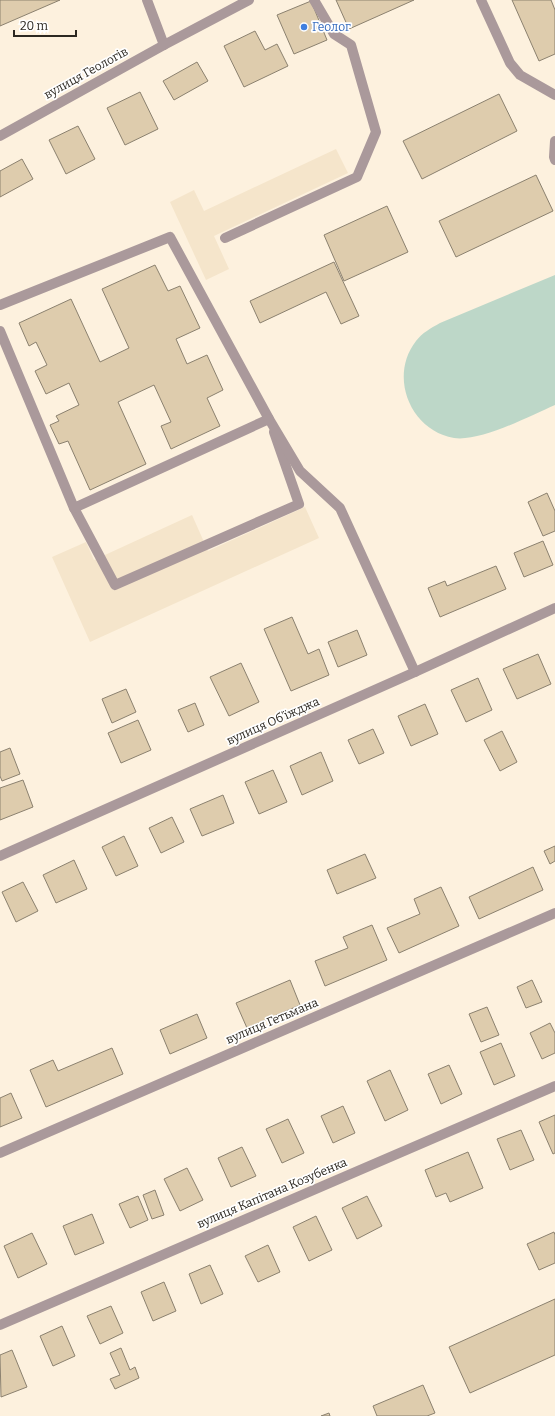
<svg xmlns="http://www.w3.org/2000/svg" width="555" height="1416" viewBox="0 0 555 1416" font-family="Bitter,serif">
<rect width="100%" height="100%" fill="#fdf1de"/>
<g fill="#f5e5cb">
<polygon points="336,149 348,173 214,236 229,269 206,280 170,202 194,190 204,211"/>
<polygon points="305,507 319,538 90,642 52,557 86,542 94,560 192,515 208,551"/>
</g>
<path fill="#bdd7c8" d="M555,275V405C530,416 480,442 454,438C411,431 388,377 416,341C422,333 431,328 440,323Z"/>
<g fill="#deccad" stroke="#8b816f">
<polygon points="0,0 60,0 0,26"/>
<polygon points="336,0 414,0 349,29"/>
<polygon points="512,0 551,0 555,10 555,54 539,61"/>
<polygon points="311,1 327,40 294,54 277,15"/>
<polygon points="255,31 265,50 277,44 288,66 244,87 224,46"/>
<polygon points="197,62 208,81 174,100 163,81"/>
<polygon points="140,92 158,129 125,145 107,108"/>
<polygon points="499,94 517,131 422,179 403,141"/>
<polygon points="78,126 95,159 66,174 49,140"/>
<polygon points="22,159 33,179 0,197 0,171"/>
<polygon points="536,175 553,211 456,257 439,221"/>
<polygon points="387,206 408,252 344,281 324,235"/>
<polygon points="334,262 359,316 341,324 326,292 260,323 250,301"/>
<polygon points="155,265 168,291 180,286 200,328 176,339 187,364 207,355 223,390 207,398 220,426 171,449 161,426 171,422 154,385 118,402 146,464 90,490 68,441 59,444 50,425 59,421 56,416 79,405 69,383 46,394 35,371 47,365 36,342 29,346 19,323 71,299 100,362 129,348 102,289"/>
<polygon points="547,493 555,511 555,531 543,536 528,502"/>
<polygon points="543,541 553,565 524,577 514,553"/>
<polygon points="496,566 506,589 440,617 428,588 445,581 447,586"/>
<polygon points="292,617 308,654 319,649 329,675 291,691 264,629"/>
<polygon points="357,630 367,655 338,667 328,642"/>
<polygon points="538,654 551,684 517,699 503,669"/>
<polygon points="241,663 259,702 229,716 210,677"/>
<polygon points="478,678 492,710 466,722 451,690"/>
<polygon points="126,689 136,712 112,723 102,699"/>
<polygon points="195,703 204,725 188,732 178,710"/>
<polygon points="425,704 438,734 411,746 398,716"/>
<polygon points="138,720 151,750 121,763 108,733"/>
<polygon points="373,729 384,753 359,764 348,740"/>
<polygon points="502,731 517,762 500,771 484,740"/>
<polygon points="10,748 20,774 2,781 0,776 0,752"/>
<polygon points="321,752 333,781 302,795 290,766"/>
<polygon points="273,770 287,802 259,814 245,782"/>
<polygon points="23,780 33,807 0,820 0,788"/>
<polygon points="223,795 234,823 202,836 190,809"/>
<polygon points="172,817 184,842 161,853 149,828"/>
<polygon points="124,836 138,866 116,876 102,847"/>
<polygon points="555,846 555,861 550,864 544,851"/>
<polygon points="365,854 376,878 337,894 327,870"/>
<polygon points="74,860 87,889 56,903 43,875"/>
<polygon points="533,867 543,890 479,919 469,897"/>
<polygon points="23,882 38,911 16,922 2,892"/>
<polygon points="441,887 459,926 399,953 387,928 420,914 414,899"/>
<polygon points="372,925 387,960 325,986 315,961 348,948 343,937"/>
<polygon points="290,980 300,1005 247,1028 236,1003"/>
<polygon points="532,980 542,1002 526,1008 517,987"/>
<polygon points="487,1007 499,1035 481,1042 469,1014"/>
<polygon points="197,1014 207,1038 170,1054 160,1030"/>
<polygon points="550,1023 555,1033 555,1053 542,1059 530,1033"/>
<polygon points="501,1043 515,1076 494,1085 480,1052"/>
<polygon points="112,1048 123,1074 46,1107 30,1070 53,1060 58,1071"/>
<polygon points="449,1065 462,1094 441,1104 428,1074"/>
<polygon points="390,1070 408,1110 385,1121 367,1081"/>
<polygon points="11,1093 22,1118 0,1127 0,1098"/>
<polygon points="343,1106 355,1133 333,1143 321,1116"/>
<polygon points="555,1115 555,1153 553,1154 539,1122"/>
<polygon points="288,1119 304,1153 282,1163 266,1129"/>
<polygon points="521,1130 534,1160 510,1170 497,1139"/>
<polygon points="242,1147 256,1176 231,1187 218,1158"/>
<polygon points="468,1152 483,1188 450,1202 446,1193 436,1197 425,1170"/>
<polygon points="187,1168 203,1200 180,1211 164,1179"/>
<polygon points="155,1190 164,1215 152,1219 143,1195"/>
<polygon points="138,1196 148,1220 130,1228 119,1204"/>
<polygon points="367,1196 382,1226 357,1239 342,1208"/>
<polygon points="92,1214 104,1243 75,1255 63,1226"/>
<polygon points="316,1216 332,1250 309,1261 293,1227"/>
<polygon points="554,1232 555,1235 555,1263 539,1270 527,1244"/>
<polygon points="32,1233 47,1264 18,1278 4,1246"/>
<polygon points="268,1245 280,1272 258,1282 245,1256"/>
<polygon points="210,1265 223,1294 201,1304 189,1274"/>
<polygon points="164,1282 176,1311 153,1321 141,1292"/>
<polygon points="555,1299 555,1355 470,1393 449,1347"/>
<polygon points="111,1306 123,1333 100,1344 87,1316"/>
<polygon points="62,1326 75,1356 53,1366 40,1336"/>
<polygon points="121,1348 130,1370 135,1367 139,1378 115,1389 110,1379 120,1375 110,1353"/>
<polygon points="12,1350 27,1387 1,1397 0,1355"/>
<polygon points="423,1385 435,1413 427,1416 377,1416 373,1406"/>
<polygon points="329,1413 330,1416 321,1416"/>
</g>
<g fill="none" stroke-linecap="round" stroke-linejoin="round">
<g stroke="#aa999b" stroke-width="10">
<polyline points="147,0 164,45"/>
<polyline points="481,0 510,63 520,75 555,95"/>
<polyline points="555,141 554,157 555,160"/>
<polyline points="225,238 357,177 376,132 351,45 334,34 314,0"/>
<polyline points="74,508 115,585 299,504 274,432"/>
</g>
<g stroke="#aa999b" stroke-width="10">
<polyline points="0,136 164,45 249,0"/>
<polyline points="0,305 170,237 269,419 300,471 340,508 415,672"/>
<polyline points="0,331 74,508 269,419"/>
<polyline points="0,856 415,672 555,608"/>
<polyline points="0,1153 555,913"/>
<polyline points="0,1325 555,1086"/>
</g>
</g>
<circle fill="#3f7fe0" stroke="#fff" stroke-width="1.5" cx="304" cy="27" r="4"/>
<g text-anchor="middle" stroke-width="3.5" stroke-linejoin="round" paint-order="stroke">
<g font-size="12" fill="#366cbe" stroke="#fff" text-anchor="start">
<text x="312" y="31">Геолог</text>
</g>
<g font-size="12" fill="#2c2821" stroke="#fff">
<text transform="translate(86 73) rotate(-29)" y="4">вулиця Геологів</text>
<text transform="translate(273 721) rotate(-24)" y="4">вулиця Обʼїжджа</text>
<text transform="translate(272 1021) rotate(-23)" y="4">вулиця Гетьмана</text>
<text transform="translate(272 1193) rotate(-23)" y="4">вулиця Капітана Козубенка</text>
</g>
</g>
<path d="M14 30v6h62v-6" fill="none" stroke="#2c2821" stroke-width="2"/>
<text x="20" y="30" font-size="12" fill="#2c2821" stroke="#ffffff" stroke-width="3" paint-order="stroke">20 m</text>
</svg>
